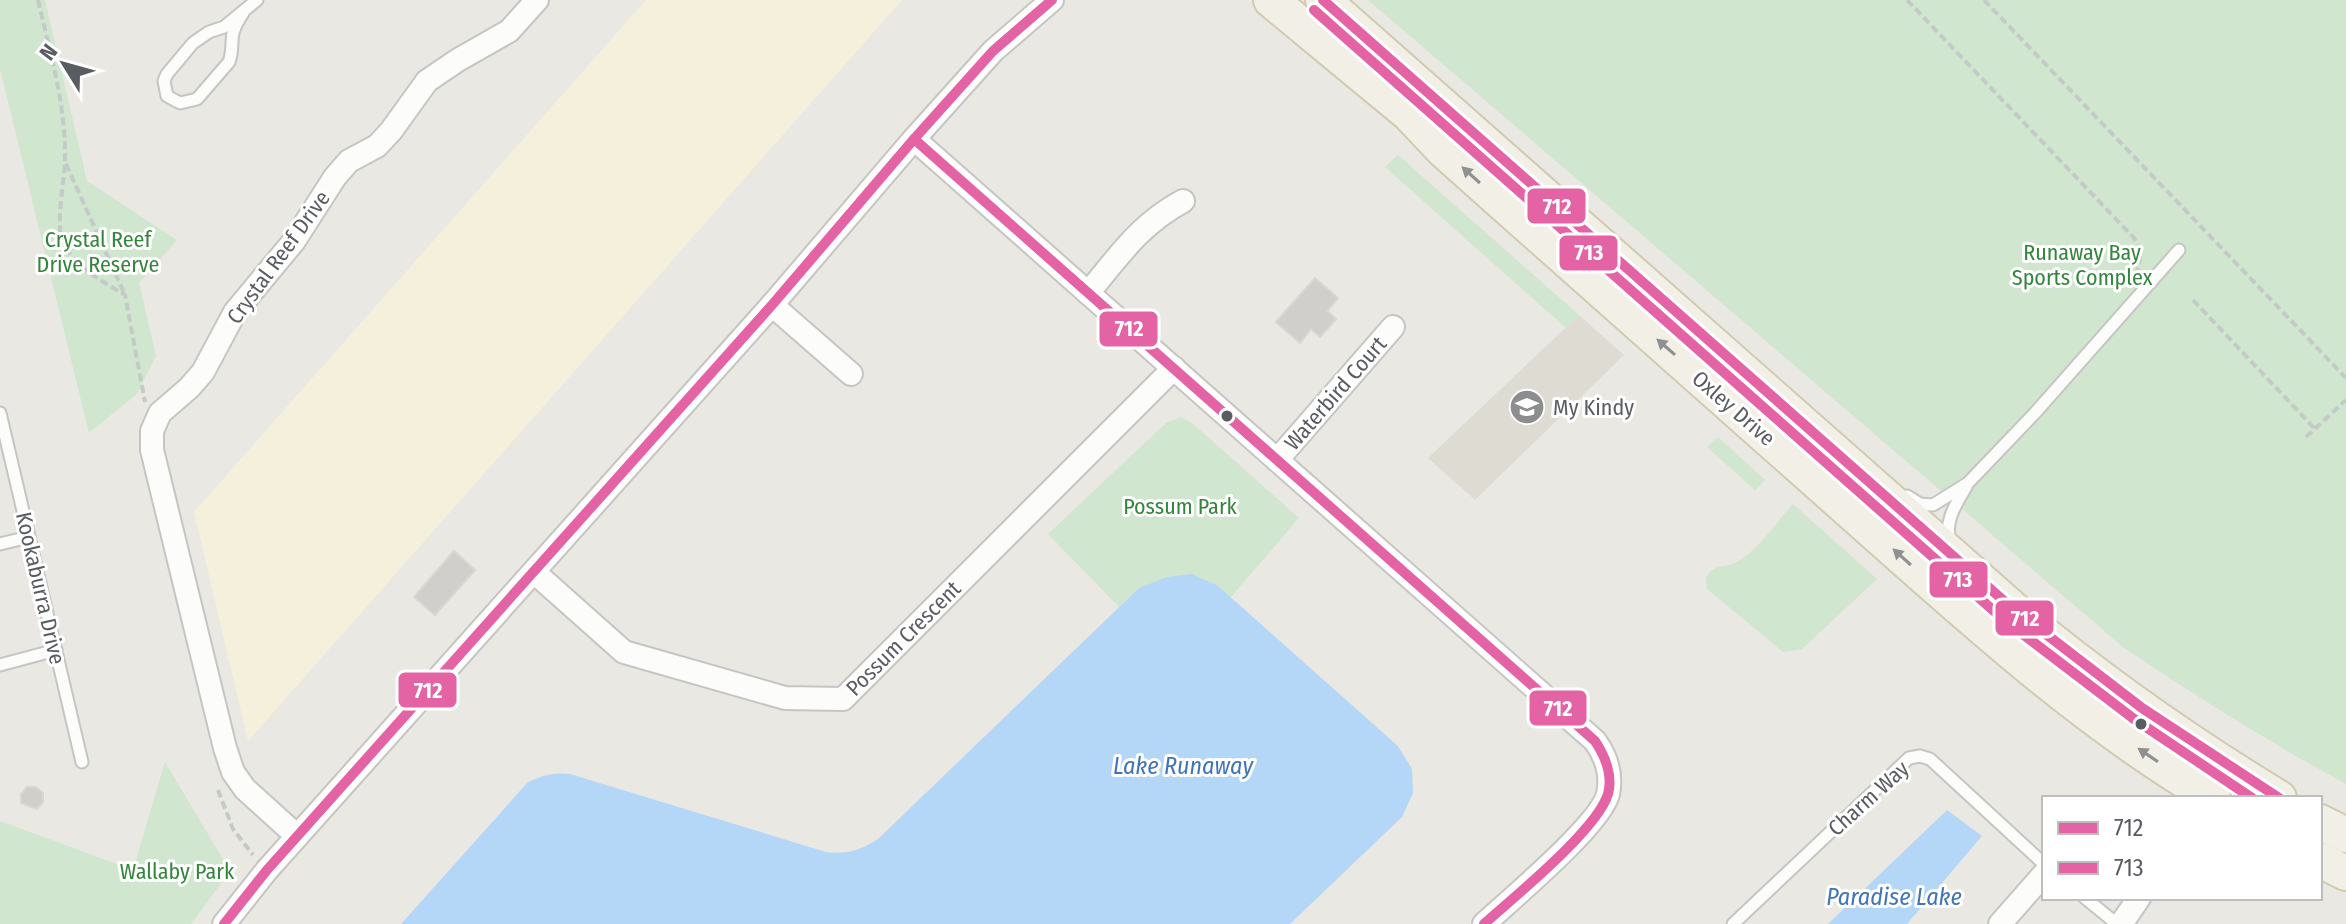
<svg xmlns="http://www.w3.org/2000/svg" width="2346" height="924" viewBox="0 0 2346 924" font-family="'Fira Sans Condensed',sans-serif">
<rect width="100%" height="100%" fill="#e9e8e3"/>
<polygon fill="#f5f0db" points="646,0 902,0 248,741 194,512"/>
<polygon fill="#dddbd2" points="1579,315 1624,355 1475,500 1428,458"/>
<g fill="#d0e6cf">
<polygon points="0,0 45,0 87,181 177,240 139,283 156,356 137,394 89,433 0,69"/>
<path d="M1368,0H2346V784C2269,742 2195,696 2122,646Z"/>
<polygon points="1398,155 1579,315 1566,328 1385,167"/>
<polygon points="1181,417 1192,423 1299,518 1231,597 1217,585 1139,588 1119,607 1048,534 1166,423"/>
<polygon points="1718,437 1765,480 1755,490 1707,447"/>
<path d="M1793,504L1877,579L1802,649L1783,652L1707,589C1706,581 1705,576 1711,571C1717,565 1727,567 1735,563C1758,551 1776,523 1793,504Z"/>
<polygon points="165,762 230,871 191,924 0,924 0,821 133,870"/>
</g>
<g fill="#b4d7f7">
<path d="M1191,574L1217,585L1398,746L1412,769L1413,793L1402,817L1290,924H401L528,782C542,775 555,772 570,774L826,852C846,855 861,850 878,839L1139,588L1167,577Z"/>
<polygon points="1947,810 1982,836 1907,924 1828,924"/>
</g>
<g fill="#d0cfcc" stroke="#d8d7d2" stroke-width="2">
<polygon points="1315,278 1338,298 1327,311 1336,319 1320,337 1311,329 1300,343 1276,322"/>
<polygon points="454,551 475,570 435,615 414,597"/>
<polygon points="27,787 36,787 43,793 43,802 37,809 21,803 21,794"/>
</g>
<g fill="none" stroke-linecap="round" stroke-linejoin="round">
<defs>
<g id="lane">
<path d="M243,13C239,19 235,25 233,33C231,43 233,52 229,62L197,99L180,103L167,96L164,81L167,74L193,43L209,32L224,27L257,0"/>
<polyline points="0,413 82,762"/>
<polyline points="1907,496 1920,504 1933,505 1968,483 2034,414 2179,250"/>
<path d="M1950,541C1944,521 1956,504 1966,487"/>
<polyline points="0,544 29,537"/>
<polyline points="0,665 56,650"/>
<polyline points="2085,898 2117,924"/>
<polyline points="1733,924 1909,758 1920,756 1930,759 2044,864"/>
</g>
<g id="street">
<path d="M914,139L1595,741C1606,756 1612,774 1608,794C1601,824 1511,899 1484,924"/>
<path d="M1088,293C1120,255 1139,225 1183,201"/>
<polyline points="772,305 851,374"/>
<polyline points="1277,460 1393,327"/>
<polyline points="534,572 624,652 785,698 843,699 1174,368"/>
<polyline points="297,836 245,789 233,772 225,748 152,450 152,431 160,413 189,388 203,372 235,312 294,241 335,177 349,161 377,146 391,131 427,81 458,60 509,31 537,0"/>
<polyline points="224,924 267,870 772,305 914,139 993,51 1052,0"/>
<polyline points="2000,924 2044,874"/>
<polyline points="2121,924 2139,898"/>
</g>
<g id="primary">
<path d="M1271,0L1409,114L1443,150L1508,208C1623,310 1738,411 1852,513C1966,614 2082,721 2213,798"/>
<path d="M1323,0L2012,608C2096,678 2185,741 2279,798"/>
<polyline points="2320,822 2346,835"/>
<polyline points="2320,860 2346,873"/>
</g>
</defs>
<use href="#lane" stroke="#c5c5c4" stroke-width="15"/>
<use href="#street" stroke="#c5c5c4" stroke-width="26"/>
<use href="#primary" stroke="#d1cab0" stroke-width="38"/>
<g stroke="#c4cac7" stroke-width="4" stroke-dasharray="8 4" stroke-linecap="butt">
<path d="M38,0C50,52 66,106 65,159C65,179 54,229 64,245C78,269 102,281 125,295L145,402"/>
<path d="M1907,0L2134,238C2141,251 2142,260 2136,273"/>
<polyline points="1984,0 2346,378"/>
<polyline points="66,164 125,295"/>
<polyline points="2193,300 2315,429"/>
<polyline points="2306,437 2346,400"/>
<polyline points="218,790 233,829 253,855"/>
</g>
<use href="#lane" stroke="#fcfcfb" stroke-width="11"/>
<use href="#street" stroke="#fcfcfb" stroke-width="22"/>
<use href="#primary" stroke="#f2f0e6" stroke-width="34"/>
<defs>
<g id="bus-1">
<polyline points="1323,0 2012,608 2142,708 2279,798"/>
<path d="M914,139L1595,741C1605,756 1613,776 1608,794C1597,830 1514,897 1484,924"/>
<polyline points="224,924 267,870 772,305 914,139 993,51 1052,0"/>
</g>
<polyline id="bus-2" points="1314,10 2003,619 2134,719 2252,798"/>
</defs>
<use href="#bus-1" stroke="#fff" stroke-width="16"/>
<use href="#bus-2" stroke="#fff" stroke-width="16"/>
<use href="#bus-1" stroke="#e463a4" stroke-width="10"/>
<use href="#bus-2" stroke="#e463a4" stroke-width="10"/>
</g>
<defs><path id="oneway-solid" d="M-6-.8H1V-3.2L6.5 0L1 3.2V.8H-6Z" transform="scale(2)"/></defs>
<g fill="#8f9090">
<use href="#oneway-solid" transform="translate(1471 175) rotate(-138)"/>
<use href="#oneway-solid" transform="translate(1666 347) rotate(-139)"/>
<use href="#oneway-solid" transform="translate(1902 557) rotate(-138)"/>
<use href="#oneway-solid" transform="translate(2148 755) rotate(-146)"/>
</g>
<defs>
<symbol id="school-disc" viewBox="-11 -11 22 22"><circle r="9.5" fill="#8b8d8e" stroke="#fff"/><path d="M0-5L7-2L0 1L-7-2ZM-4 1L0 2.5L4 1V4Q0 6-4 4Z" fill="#fff"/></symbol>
</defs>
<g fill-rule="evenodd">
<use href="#school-disc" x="1507" y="387" width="40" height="40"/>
</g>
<g fill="#595c61" stroke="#fff" stroke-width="3">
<circle cx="1227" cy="416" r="7"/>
<circle cx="2141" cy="724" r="7"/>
</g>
<g text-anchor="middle" stroke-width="6" stroke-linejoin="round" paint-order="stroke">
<g font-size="22" fill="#34853c" stroke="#fff">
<text x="98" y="247">Crystal Reef<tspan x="98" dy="25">Drive Reserve</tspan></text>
<text x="2082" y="260">Runaway Bay<tspan x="2082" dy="25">Sports Complex</tspan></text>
<text x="1180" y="514">Possum Park</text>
<text x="177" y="879">Wallaby Park</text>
</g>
<g font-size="22" fill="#595c61" stroke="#fff">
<text transform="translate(278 257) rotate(-54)" y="8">Crystal Reef Drive</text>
<text transform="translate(1335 393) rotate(-49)" y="8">Waterbird Court</text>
<text transform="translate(1734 408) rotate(41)" y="8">Oxley Drive</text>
<text transform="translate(41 588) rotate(77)" y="8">Kookaburra Drive</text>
<text transform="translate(903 638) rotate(-45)" y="8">Possum Crescent</text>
<text transform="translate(1868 798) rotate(-42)" y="8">Charm Way</text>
</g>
<g font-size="22" fill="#595c61" stroke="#fff" text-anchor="start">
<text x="1553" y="415">My Kindy</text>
</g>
<g font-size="24" font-style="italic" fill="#3f74b9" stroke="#fff">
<text x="1183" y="774">Lake Runaway</text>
<text x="1894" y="905">Paradise Lake</text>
</g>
</g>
<g stroke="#fff" stroke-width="3">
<rect x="1526" y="187" width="61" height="38" rx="8" fill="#e463a4"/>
<rect x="1558" y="234" width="61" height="38" rx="8" fill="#e463a4"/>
<rect x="1098" y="310" width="61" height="38" rx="8" fill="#e463a4"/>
<rect x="1928" y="560" width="61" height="39" rx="8" fill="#e463a4"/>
<rect x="1994" y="599" width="61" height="38" rx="8" fill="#e463a4"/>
<rect x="397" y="671" width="61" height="38" rx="8" fill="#e463a4"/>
<rect x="1528" y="689" width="60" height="38" rx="8" fill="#e463a4"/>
</g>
<g font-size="22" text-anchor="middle" font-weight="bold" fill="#fff">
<text x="1557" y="214">712</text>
<text x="1589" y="260">713</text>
<text x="1129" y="336">712</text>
<text x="1958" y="587">713</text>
<text x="2025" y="626">712</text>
<text x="428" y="698">712</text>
<text x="1558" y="716">712</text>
</g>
<rect x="2042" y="796" width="280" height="104" fill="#ffffff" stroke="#bdbec0" stroke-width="2"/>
<rect x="2058" y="822" width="40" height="12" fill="#e463a4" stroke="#bdbec0" stroke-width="2"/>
<text x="2114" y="836" font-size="24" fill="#595c61">712</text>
<rect x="2058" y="862" width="40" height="12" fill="#e463a4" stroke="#bdbec0" stroke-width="2"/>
<text x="2114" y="876" font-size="24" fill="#595c61">713</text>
<g transform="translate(64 64) rotate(307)" stroke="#ffffff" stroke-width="6" paint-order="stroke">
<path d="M0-6L14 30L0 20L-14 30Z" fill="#595c61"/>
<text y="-12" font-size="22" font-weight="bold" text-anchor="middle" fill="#595c61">N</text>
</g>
</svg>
